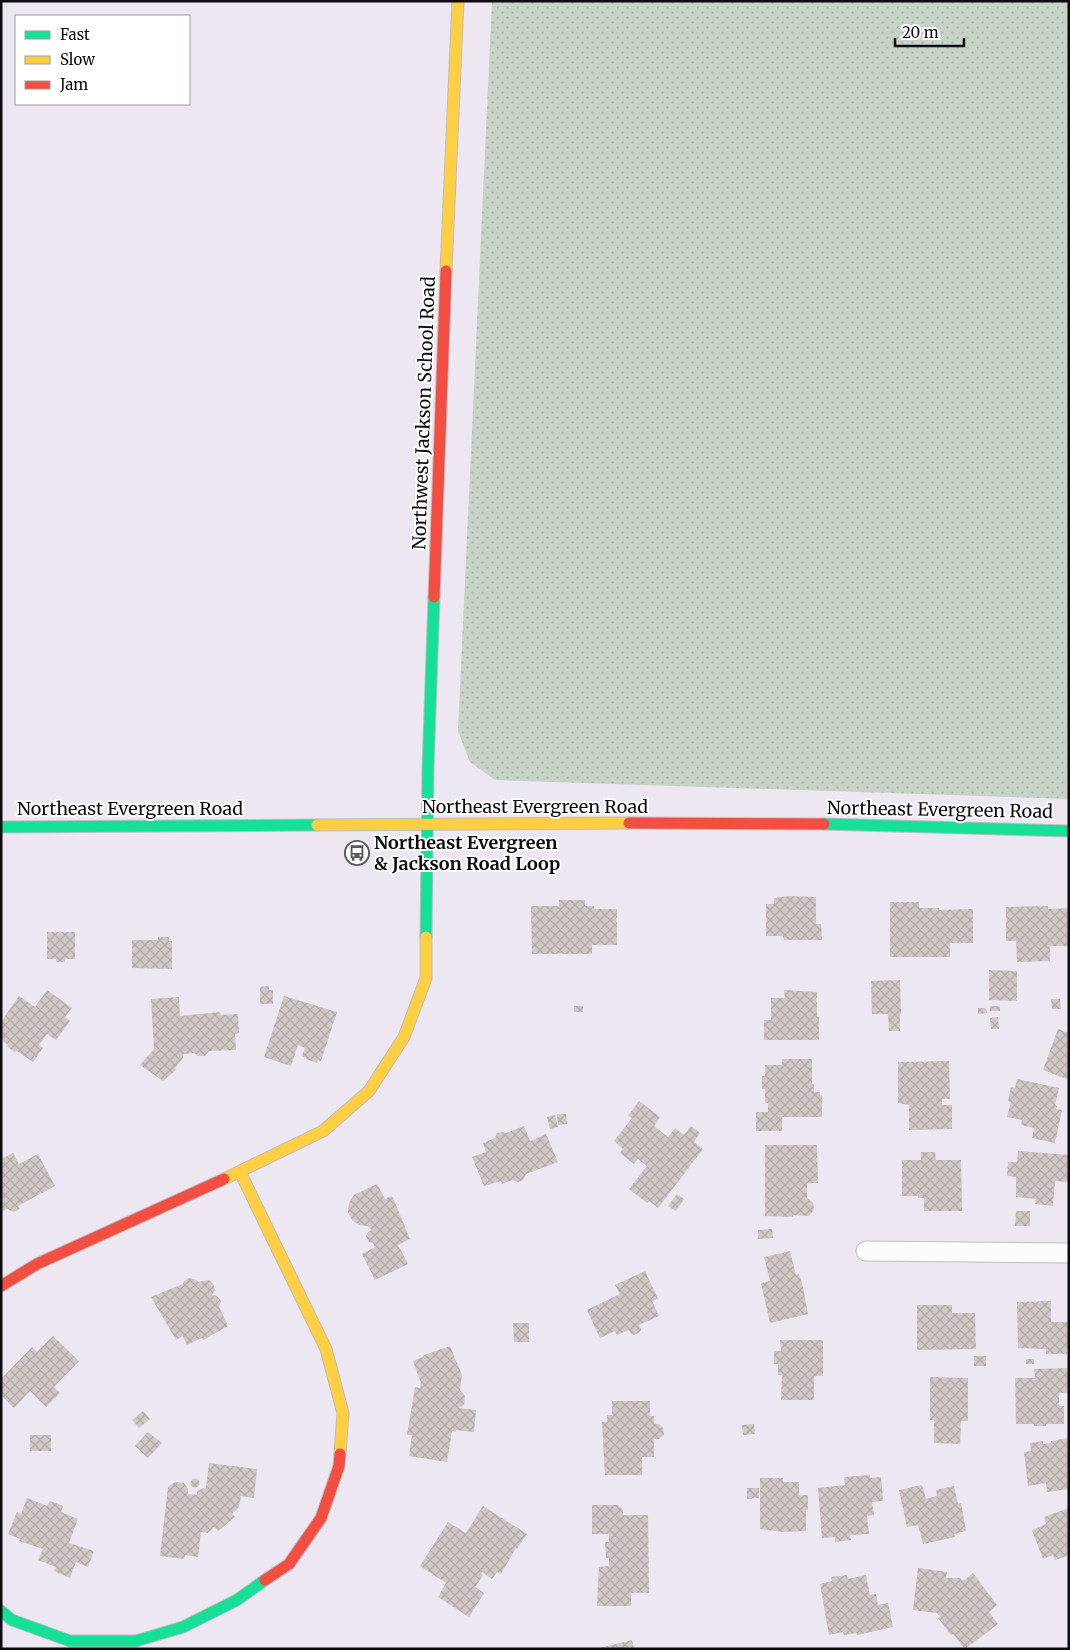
<svg xmlns="http://www.w3.org/2000/svg" width="1070" height="1650" viewBox="0 0 1070 1650" font-family="Merriweather,serif">
<defs>
<pattern id="grass-dots" width="8" height="8" patternUnits="userSpaceOnUse" patternTransform="scale(1.25)"><rect width="8" height="8" fill="#c8d3c8"/><path d="M2 2h.1M6 6h.1" fill="none" stroke="#abb4ab" stroke-width="1.8" stroke-linecap="round"/></pattern>
<pattern id="building-cross-hatch" width="8" height="8" patternUnits="userSpaceOnUse" patternTransform="scale(1.25)"><rect width="8" height="8" fill="#d0c8c6"/><path d="M0 0l8 8M0 8l8-8" fill="none" stroke="#b1aaa9"/></pattern>
</defs>
<rect width="100%" height="100%" fill="#ece7f0"/>
<polygon fill="url(#grass-dots)" points="492,1 1069,1 1069,799 495,780 470,762 458,731"/>
<g fill="url(#building-cross-hatch)">
<polygon points="788,896 816,897 816,924 821,924 822,940 784,940 783,936 766,936 766,904 774,904 774,898"/>
<polygon points="559,900 585,900 585,906 594,906 594,909 617,909 617,945 592,945 592,954 532,954 531,906 559,906"/>
<polygon points="890,902 919,902 919,908 939,908 939,910 973,909 973,943 950,943 950,957 890,957"/>
<polygon points="1048,906 1048,909 1069,908 1069,946 1050,946 1050,961 1017,962 1016,941 1006,941 1006,907"/>
<polygon points="47,932 75,932 75,959 65,959 65,962 56,962 56,959 47,959"/>
<polygon points="158,937 169,937 169,941 172,941 172,969 132,968 132,940 158,940"/>
<polygon points="989,970 1017,971 1017,1001 989,1000"/>
<polygon points="900,980 901,1014 900,1014 900,1031 889,1031 888,1014 872,1014 871,981"/>
<polygon points="269,986 269,990 273,990 273,1004 260,1004 260,987"/>
<polygon points="47,990 72,1008 65,1017 70,1021 56,1040 47,1034 39,1045 43,1048 33,1062 17,1051 14,1052 8,1047 7,1044 1,1040 1,1022 19,996 35,1007"/>
<polygon points="784,990 817,992 817,1017 819,1017 819,1040 764,1040 764,1020 771,1020 771,998 785,998"/>
<polygon points="284,996 337,1012 321,1061 318,1060 317,1063 306,1059 306,1057 302,1056 305,1048 298,1045 291,1066 264,1057"/>
<polygon points="179,997 180,1016 220,1012 221,1015 238,1014 239,1033 235,1034 236,1050 209,1051 205,1056 198,1056 194,1053 183,1054 183,1058 175,1068 176,1070 163,1081 140,1065 154,1049 151,999"/>
<polygon points="1051,999 1060,999 1061,1009 1052,1009"/>
<rect x="574" y="1006" width="9" height="6"/>
<rect x="990" y="1006" width="10" height="5"/>
<polygon points="978,1008 986,1008 987,1013 978,1014"/>
<polygon points="998,1017 999,1029 991,1029 990,1018"/>
<polygon points="1058,1029 1069,1033 1069,1080 1043,1070"/>
<polygon points="782,1059 812,1059 812,1084 814,1084 814,1092 820,1092 820,1095 822,1095 822,1117 782,1117 782,1131 756,1131 756,1112 768,1112 768,1103 765,1103 765,1089 762,1089 762,1076 765,1076 765,1065 782,1065"/>
<polygon points="949,1061 950,1099 942,1099 942,1105 952,1105 952,1129 909,1130 909,1105 898,1103 898,1062"/>
<polygon points="1017,1079 1059,1088 1055,1105 1057,1106 1056,1109 1062,1110 1055,1143 1032,1138 1034,1128 1021,1125 1022,1120 1007,1117 1011,1102 1008,1101 1011,1087 1015,1088"/>
<polygon points="639,1101 660,1117 654,1126 668,1137 675,1128 684,1135 691,1126 700,1133 694,1142 703,1149 658,1208 649,1201 647,1203 629,1189 647,1166 638,1159 634,1164 620,1153 623,1149 614,1141 632,1118 628,1116"/>
<polygon points="557,1114 566,1114 567,1124 558,1125"/>
<polygon points="555,1115 558,1127 550,1129 547,1117"/>
<polygon points="524,1126 530,1141 546,1134 558,1162 526,1174 523,1180 518,1182 512,1180 502,1184 501,1181 484,1186 472,1157 486,1152 483,1143 495,1138 497,1133 502,1132 506,1133"/>
<polygon points="765,1145 817,1145 818,1183 807,1183 807,1198 813,1203 814,1210 809,1216 793,1215 793,1217 765,1216"/>
<polygon points="1018,1151 1069,1155 1068,1182 1055,1181 1053,1206 1035,1204 1036,1199 1016,1197 1016,1177 1007,1176 1008,1162 1017,1162"/>
<polygon points="921,1152 935,1152 936,1160 961,1160 962,1211 924,1211 924,1198 918,1198 918,1196 902,1196 902,1160 921,1160"/>
<polygon points="13,1153 19,1164 38,1154 55,1186 18,1206 20,1209 14,1212 7,1209 1,1212 1,1159"/>
<polygon points="377,1184 385,1199 391,1196 393,1198 410,1239 398,1245 408,1264 375,1280 362,1254 375,1247 373,1243 369,1242 366,1236 368,1232 372,1230 367,1226 359,1225 352,1220 348,1212 349,1203 354,1195"/>
<polygon points="677,1194 684,1199 676,1211 668,1206"/>
<polygon points="1016,1211 1030,1211 1030,1226 1015,1226"/>
<polygon points="772,1229 773,1238 758,1239 758,1230"/>
<polygon points="790,1251 796,1275 799,1274 803,1287 808,1314 770,1323 761,1283 770,1281 764,1257"/>
<polygon points="645,1271 658,1299 652,1301 659,1316 639,1325 641,1329 640,1332 634,1335 631,1334 629,1330 617,1335 615,1331 600,1338 587,1310 620,1294 615,1285"/>
<polygon points="189,1278 197,1280 198,1282 209,1280 213,1284 215,1290 212,1295 217,1296 221,1301 219,1307 228,1326 203,1340 202,1338 187,1345 183,1336 176,1340 151,1297 183,1284 184,1281"/>
<polygon points="1051,1301 1051,1322 1069,1322 1069,1349 1067,1349 1067,1354 1046,1354 1046,1349 1018,1348 1017,1302"/>
<polygon points="917,1305 952,1305 952,1313 975,1313 976,1349 917,1350"/>
<polygon points="513,1323 529,1323 529,1342 514,1342"/>
<polygon points="53,1336 79,1361 54,1387 60,1393 46,1407 30,1391 14,1408 1,1395 1,1379 32,1347 37,1352"/>
<polygon points="780,1340 823,1340 823,1376 814,1376 814,1400 781,1400 782,1375 778,1375 778,1364 774,1364 774,1351 781,1351"/>
<polygon points="450,1346 462,1375 460,1390 465,1396 464,1405 458,1408 476,1410 474,1432 456,1430 456,1432 452,1431 447,1462 409,1456 412,1435 407,1435 415,1387 420,1388 421,1383 413,1361 423,1357 424,1355"/>
<rect x="974" y="1356" width="12" height="10"/>
<rect x="1026" y="1359" width="8" height="5"/>
<polygon points="1069,1368 1069,1393 1059,1393 1059,1406 1064,1406 1064,1424 1046,1424 1046,1426 1034,1426 1034,1424 1016,1424 1015,1378 1035,1378 1034,1369"/>
<polygon points="930,1377 968,1378 968,1421 961,1421 960,1444 934,1443 934,1420 930,1420"/>
<polygon points="612,1401 650,1401 650,1416 654,1416 654,1424 659,1424 663,1428 664,1435 659,1439 654,1439 654,1457 642,1457 642,1475 605,1475 602,1422 607,1422 607,1415 612,1415"/>
<polygon points="143,1411 150,1419 139,1428 132,1420"/>
<polygon points="754,1424 755,1434 743,1435 742,1425"/>
<polygon points="148,1432 162,1443 148,1458 135,1446"/>
<rect x="30" y="1435" width="21" height="16"/>
<polygon points="1068,1438 1069,1489 1047,1492 1046,1483 1028,1486 1024,1452 1031,1451 1030,1443 1043,1441 1043,1444 1051,1443 1051,1441"/>
<polygon points="209,1463 257,1469 254,1498 241,1496 239,1507 232,1514 235,1517 218,1531 214,1527 208,1533 201,1532 198,1557 185,1555 184,1559 160,1556 168,1487 175,1482 184,1483 188,1489 188,1494 197,1495 197,1492 203,1488 206,1488"/>
<polygon points="870,1475 870,1478 881,1477 883,1501 872,1502 874,1515 867,1516 869,1534 850,1535 851,1540 835,1542 835,1537 822,1538 818,1488 845,1485 844,1477"/>
<polygon points="760,1478 783,1478 783,1482 799,1482 799,1495 808,1495 808,1510 806,1510 806,1531 782,1532 760,1529"/>
<circle cx="195" cy="1483" r="4.5"/>
<polygon points="922,1485 926,1499 937,1496 936,1490 954,1486 958,1504 961,1503 966,1531 954,1534 955,1537 923,1544 918,1525 907,1527 899,1490"/>
<polygon points="747,1488 759,1488 759,1498 747,1499"/>
<polygon points="27,1498 47,1506 50,1501 63,1506 61,1512 78,1519 69,1543 94,1551 88,1567 76,1562 70,1578 54,1571 56,1567 38,1560 43,1549 19,1541 20,1539 8,1534 17,1512 21,1514"/>
<polygon points="592,1505 618,1505 623,1510 623,1515 648,1515 649,1593 631,1593 631,1606 597,1606 599,1567 609,1566 609,1558 606,1558 605,1542 609,1542 609,1534 592,1534"/>
<polygon points="483,1506 527,1534 517,1549 516,1548 501,1574 497,1572 492,1579 482,1572 481,1574 483,1575 476,1586 474,1586 484,1593 469,1617 438,1597 446,1583 420,1566 448,1522 466,1533"/>
<polygon points="1069,1508 1069,1555 1055,1560 1053,1555 1043,1559 1032,1530 1046,1524 1044,1517"/>
<polygon points="918,1568 947,1572 946,1578 960,1578 963,1581 973,1573 997,1605 989,1612 998,1624 965,1649 953,1634 951,1635 938,1618 940,1617 937,1613 913,1610"/>
<polygon points="847,1575 848,1579 866,1575 870,1595 876,1594 878,1605 888,1603 893,1627 857,1635 857,1633 844,1635 843,1632 829,1635 820,1584 832,1581 831,1577"/>
<polygon points="632,1640 634,1649 600,1649 600,1648"/>
</g>
<g fill="none" stroke-linecap="round" stroke-linejoin="round">
<defs>
<polyline id="street" points="866,1251 1069,1253"/>
<g id="fast">
<polyline points="824,824 1069,831"/>
<polyline points="1,827 317,825"/>
<polyline points="426,937 428,768 434,597"/>
<polyline points="1,1611 12,1620 70,1641 136,1641 183,1627 237,1600 265,1580"/>
</g>
<g id="slow">
<polyline points="446,271 458,1"/>
<polyline points="317,825 629,823"/>
<polyline points="240,1172 326,1349 343,1413 340,1454"/>
<polyline points="224,1179 323,1131 369,1091 404,1037 426,978 426,937"/>
</g>
<g id="jam">
<polyline points="434,597 446,271"/>
<polyline points="629,823 824,824"/>
<polyline points="1,1286 37,1264 224,1179"/>
<polyline points="265,1580 289,1564 321,1518 339,1466 340,1454"/>
</g>
</defs>
<use href="#street" stroke="#bfbcc3" stroke-width="21"/>
<use href="#fast" stroke="#bfbcc3" stroke-width="13"/>
<use href="#slow" stroke="#bfbcc3" stroke-width="13"/>
<use href="#jam" stroke="#bfbcc3" stroke-width="13"/>
<use href="#street" stroke="#fcfbfd" stroke-width="19"/>
<use href="#fast" stroke="#16e098" stroke-width="11"/>
<use href="#slow" stroke="#ffcf43" stroke-width="11"/>
<use href="#jam" stroke="#f24e42" stroke-width="11"/>
</g>
<defs>
<symbol id="bus-ring" viewBox="-11 -11 22 22"><circle r="9.5" fill="#fff" stroke="#5c585f" stroke-width="1.5"/><path d="M-5-6H5V4H4V6H2V4H-2V6H-4V4H-5ZM-3.5-4V0h7V-4ZM-3.5 1.2v1.5H-2V1.2ZM2 1.2v1.5H3.5V1.2Z" fill="#5c585f"/></symbol>
</defs>
<g fill-rule="evenodd">
<use href="#bus-ring" x="343" y="839" width="28" height="28"/>
</g>
<g text-anchor="middle" stroke-width="4" stroke-linejoin="round" paint-order="stroke">
<g font-size="18" fill="#0e0b11" stroke="#fff">
<text transform="translate(424 413) rotate(-88)" y="6">Northwest Jackson School Road</text>
<text x="535" y="813">Northeast Evergreen Road</text>
<text x="130" y="815">Northeast Evergreen Road</text>
<text transform="translate(940 810) rotate(1)" y="6">Northeast Evergreen Road</text>
</g>
<g font-size="18" font-weight="bold" fill="#0e0b11" stroke="#fff" text-anchor="start">
<text x="374" y="849">Northeast Evergreen<tspan x="374" dy="21">&amp; Jackson Road Loop</tspan></text>
</g>
</g>
<rect width="1070" height="1650" fill="none" stroke="#0e0b11" stroke-width="5"/>
<rect x="15" y="15" width="175" height="90" fill="#ffffff" stroke="#9f9da0"/>
<rect x="25" y="31" width="25" height="8" fill="#16e098" stroke="#9f9da0"/>
<text x="60" y="40" font-size="15" fill="#0e0b11">Fast</text>
<rect x="25" y="56" width="25" height="8" fill="#ffcf43" stroke="#9f9da0"/>
<text x="60" y="65" font-size="15" fill="#0e0b11">Slow</text>
<rect x="25" y="81" width="25" height="8" fill="#f24e42" stroke="#9f9da0"/>
<text x="60" y="90" font-size="15" fill="#0e0b11">Jam</text>
<path d="M895 38v8h69v-8" fill="none" stroke="#0e0b11" stroke-width="2.5"/>
<text x="902" y="38" font-size="15" fill="#0e0b11" stroke="#ffffff" stroke-width="4" paint-order="stroke">20 m</text>
</svg>
